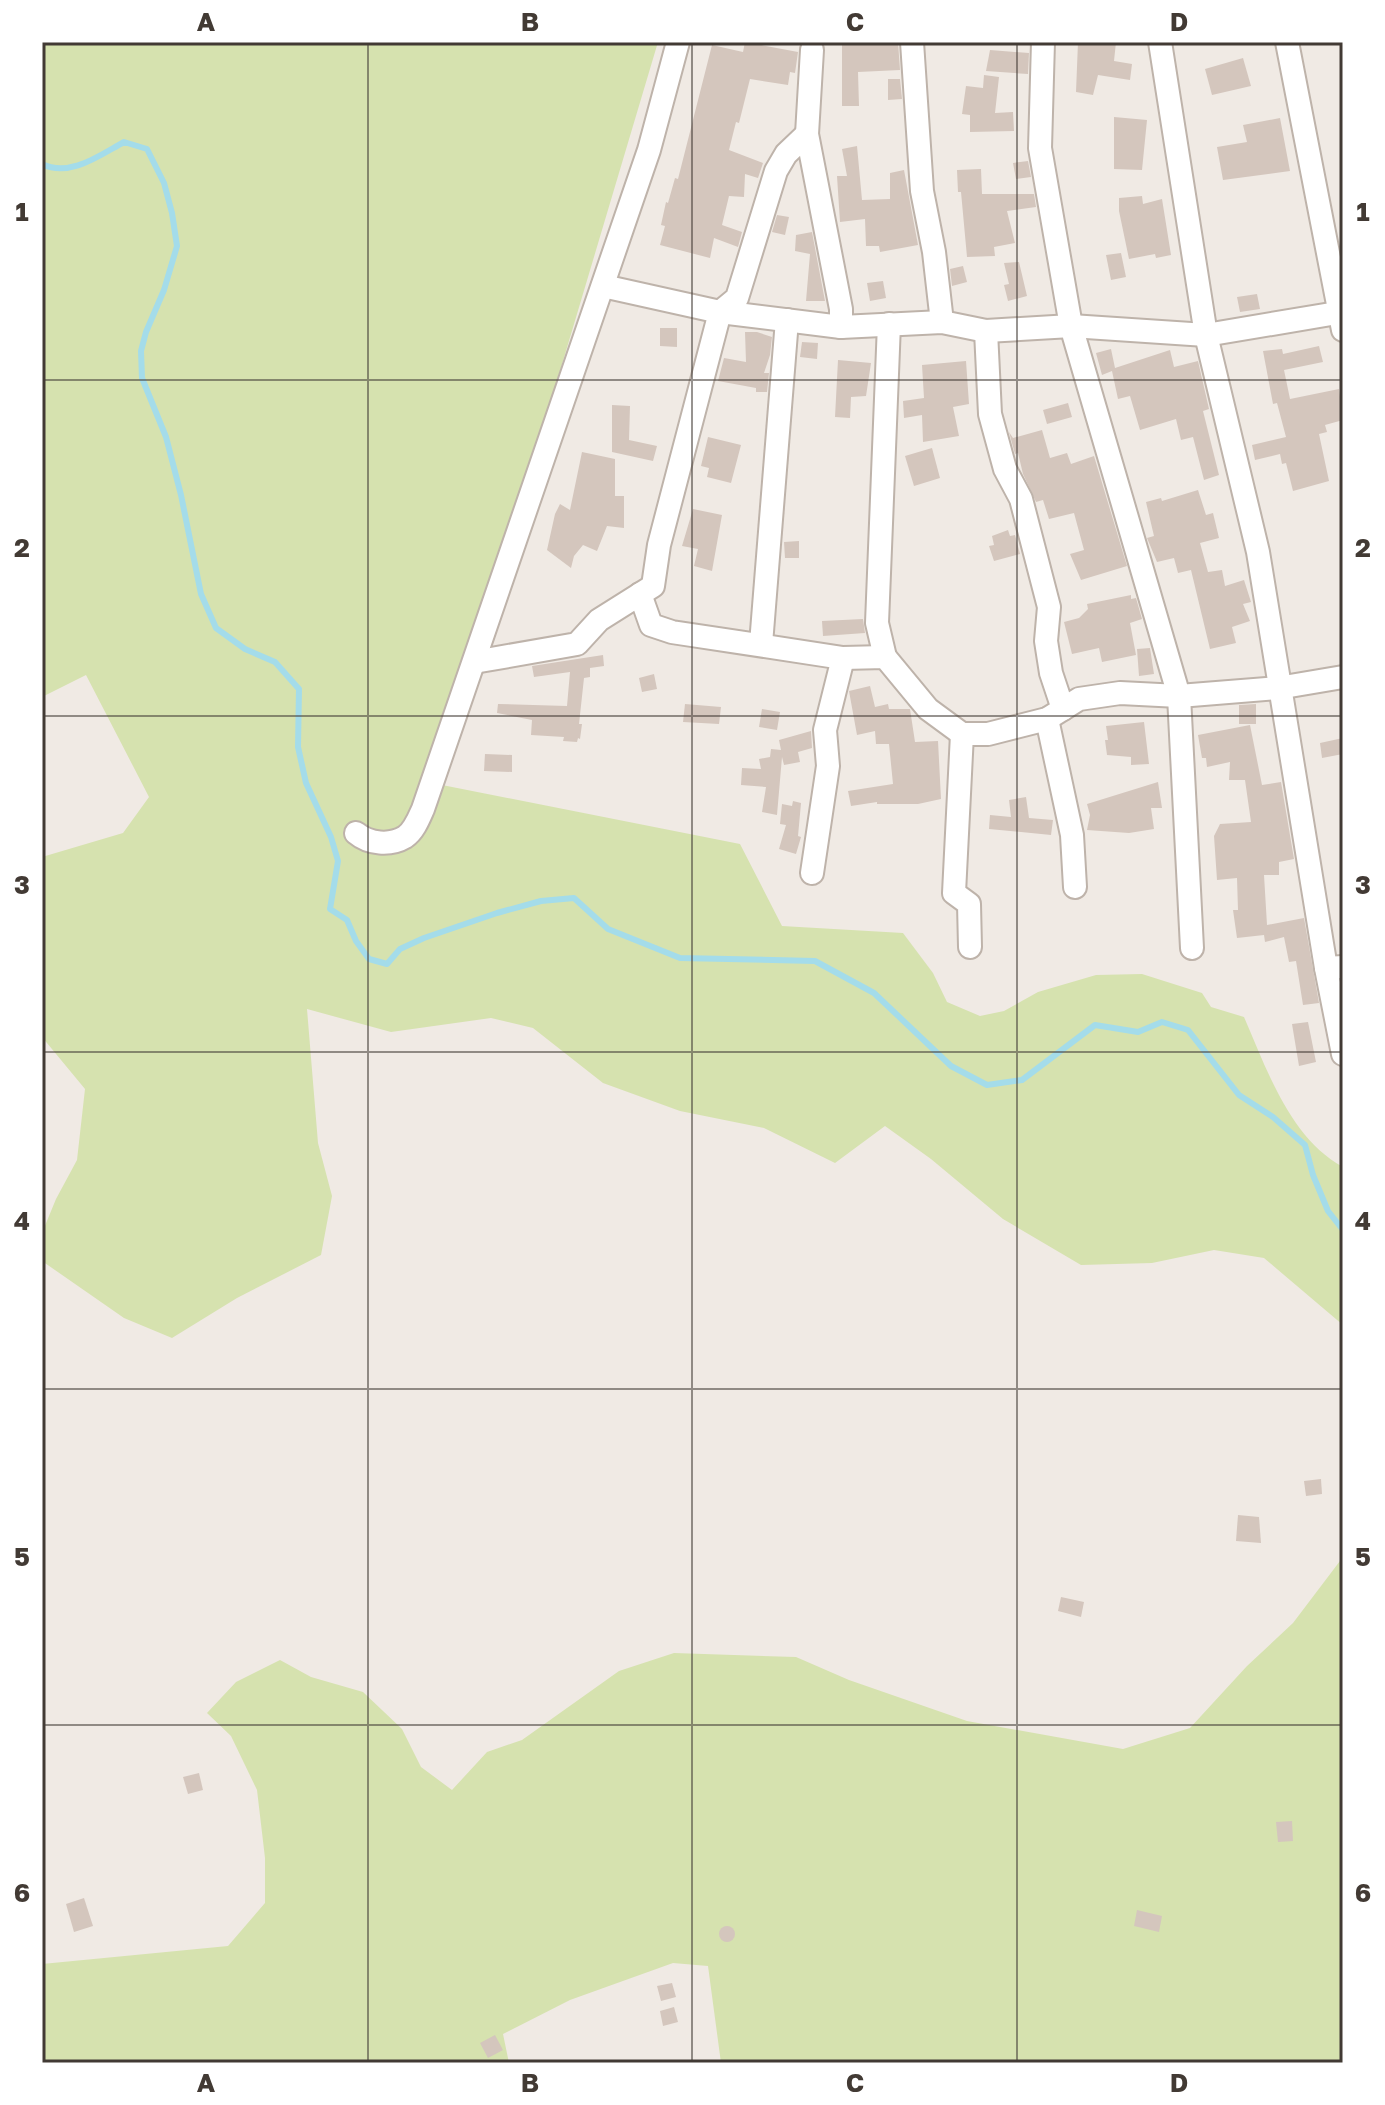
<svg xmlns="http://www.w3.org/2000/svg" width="1385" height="2105" viewBox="0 0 1385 2105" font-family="'Golos Text',sans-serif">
<rect width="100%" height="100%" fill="#f0eae4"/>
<g fill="#d6e2af">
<path d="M42,42H658L437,784L740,844L782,926L903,933L933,973L947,1002L980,1016L1004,1011L1038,992L1096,975L1142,974L1202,993L1211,1007L1244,1017C1267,1070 1290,1138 1343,1167V1325L1264,1258L1214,1250L1152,1263L1081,1265L1003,1219L931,1159L885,1126L835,1163L764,1128L680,1111L603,1083L533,1028L491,1018L391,1032L307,1009L318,1143L332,1196L321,1255L237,1298L172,1338L124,1318L42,1261V1233L56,1199L77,1160L85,1089L42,1037V857L123,833L149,797L86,675L42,697Z"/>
<polygon points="1343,1557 1343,2063 721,2063 708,1966 673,1963 570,2000 503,2034 509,2063 42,2063 42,1964 228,1946 265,1903 265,1858 257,1790 231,1736 207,1713 236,1682 280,1660 311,1677 363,1692 402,1729 421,1767 452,1790 487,1752 522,1740 619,1671 674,1653 796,1657 849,1680 967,1721 1123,1749 1190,1728 1247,1666 1293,1623"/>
</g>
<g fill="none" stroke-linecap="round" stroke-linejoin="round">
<path stroke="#a4dcea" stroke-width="6" d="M42,164C70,178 100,155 124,142L147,149L164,183L172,213L177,246L164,290L146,332L141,351L142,378L166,437L181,495L201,594L216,628L245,649L275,662L299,689L298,747L306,783L331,837L338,861L330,909L347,920L356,941L369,959L387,964L400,949L424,938L497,913L541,901L574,898L608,929L680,958L815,961L874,993L951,1066L987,1085L1022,1080L1095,1025L1138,1032L1162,1022L1188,1030L1239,1095L1273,1117L1305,1145L1313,1175L1328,1211L1343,1230"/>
</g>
<g fill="#d4c6bd">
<polygon points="745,42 798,52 795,73 790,72 788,85 750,79 739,123 736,122 729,150 763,163 758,178 745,174 744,197 729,196 722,225 742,232 738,247 714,238 710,258 660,245 665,226 661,225 666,202 668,203 675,178 678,179 712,45 743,52"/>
<polygon points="863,42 898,42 900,70 858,72 859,106 842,106 842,44 863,44"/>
<polygon points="1078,42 1116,42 1114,61 1132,64 1130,80 1098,75 1093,95 1076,92"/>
<polygon points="990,50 1029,53 1028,74 986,71"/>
<polygon points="1243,58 1251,86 1212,95 1205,69"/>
<polygon points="984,75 999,77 995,113 1013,112 1014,131 970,132 970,115 962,114 966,86 983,88"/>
<polygon points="888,79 900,79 902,99 888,100"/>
<polygon points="1114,117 1147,120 1142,170 1114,169"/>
<polygon points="1280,118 1290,171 1223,180 1217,147 1247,142 1243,125"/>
<polygon points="857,146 862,200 890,199 890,173 904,170 918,245 880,252 879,246 866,246 865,219 840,222 837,176 847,176 842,149"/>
<polygon points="1028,161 1031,177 1016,179 1013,163"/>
<polygon points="981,169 982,194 1034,194 1036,207 1007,211 1015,243 994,247 995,256 967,257 961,192 958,192 957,170"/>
<polygon points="1142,196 1143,204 1162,199 1171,255 1156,258 1155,254 1129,259 1119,211 1119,198"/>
<polygon points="777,215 789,217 785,235 772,232"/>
<polygon points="812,232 825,301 806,301 810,254 795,251 796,235"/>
<polygon points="1121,253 1126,277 1111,280 1106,255"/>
<polygon points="1019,262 1027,296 1008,301 1004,285 1009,284 1004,263"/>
<polygon points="963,266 967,282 952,286 950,269"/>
<polygon points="883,281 886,298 870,301 867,283"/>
<polygon points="1257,294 1260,309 1240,312 1237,297"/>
<polygon points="660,328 677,328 677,347 660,346"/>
<polygon points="745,332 757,332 772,337 770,355 764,373 769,373 767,392 756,392 756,388 718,381 724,358 746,362"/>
<polygon points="802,342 818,343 817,359 800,357"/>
<polygon points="1319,346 1323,362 1284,370 1290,399 1339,389 1343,420 1325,425 1327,432 1319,434 1329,481 1293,491 1286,463 1282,464 1280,454 1255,460 1252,445 1286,437 1277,403 1273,404 1263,351 1282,349 1283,354"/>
<polygon points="1111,349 1115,368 1170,350 1174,367 1198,361 1209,409 1203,411 1219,475 1204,480 1193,437 1181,440 1176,419 1140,430 1130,396 1118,399 1112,371 1102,375 1096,353"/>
<polygon points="838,360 871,363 866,396 851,397 850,418 835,417"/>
<polygon points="966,361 969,404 953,407 959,436 923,442 922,415 904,418 903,401 924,398 922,365"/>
<polygon points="1068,403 1072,417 1047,424 1043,410"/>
<polygon points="612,405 630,406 629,440 657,446 653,461 612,452"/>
<polygon points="1042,430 1050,458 1067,453 1071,464 1094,456 1127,566 1081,580 1070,554 1084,550 1074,513 1049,519 1043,500 1036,502 1023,474 1018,453 1015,454 1009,432 1013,438"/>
<polygon points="708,437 741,445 731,483 707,477 709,468 701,466"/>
<polygon points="932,448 940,478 914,486 905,456"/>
<polygon points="582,452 615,459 615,496 624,496 624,528 607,526 597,551 583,545 574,556 571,568 547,550 555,514 560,504 570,510"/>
<polygon points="1198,490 1206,515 1213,513 1219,538 1200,543 1208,572 1222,570 1225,586 1244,580 1251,602 1243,604 1250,621 1232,627 1236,643 1210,649 1191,570 1178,573 1174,558 1157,562 1147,538 1154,536 1146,502 1161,498 1162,501"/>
<polygon points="693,509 722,515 712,571 694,566 698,549 682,546"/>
<polygon points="1008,530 1010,536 1015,535 1020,554 994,561 989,546 994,545 992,536"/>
<polygon points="799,541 799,558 785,558 784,542"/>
<polygon points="1131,595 1131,599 1136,598 1142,619 1130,623 1136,655 1102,662 1099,648 1072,654 1064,622 1079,618 1088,609 1087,604"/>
<polygon points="863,619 865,633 823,636 822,621"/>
<polygon points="1150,648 1154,674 1139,676 1137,649"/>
<polygon points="603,655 604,666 590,668 590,677 584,678 579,724 582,724 580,739 578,738 577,742 563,741 564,737 531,735 532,720 497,713 498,704 567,706 570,672 534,677 532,666"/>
<polygon points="654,674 657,689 642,692 639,678"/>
<polygon points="870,686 875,707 888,704 889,709 910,709 915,742 938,741 941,799 918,804 877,804 877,802 851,806 848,791 893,784 889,744 876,744 875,731 857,735 849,691"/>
<polygon points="685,704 721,707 719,724 683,722"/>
<polygon points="1256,704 1256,724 1239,724 1239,705"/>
<polygon points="762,709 780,712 777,730 759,727"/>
<polygon points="1144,722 1149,764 1131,765 1131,757 1107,755 1105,740 1108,740 1106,726"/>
<polygon points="1250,725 1262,785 1281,782 1294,859 1279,862 1279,875 1264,875 1267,925 1304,918 1319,1003 1303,1005 1296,961 1289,962 1284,937 1265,942 1264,935 1237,938 1233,910 1238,910 1237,878 1217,880 1214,836 1220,824 1251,822 1245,780 1229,780 1230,762 1207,767 1206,758 1202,758 1198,735"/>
<polygon points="811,731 812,748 798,752 800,762 784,765 782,757 777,815 762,812 766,787 741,785 742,768 761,769 759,759 770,757 771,749 781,750 779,740"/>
<polygon points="1343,738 1343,754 1322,758 1320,743"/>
<polygon points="485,754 512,755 512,772 484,771"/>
<polygon points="1158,782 1162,808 1151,808 1154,829 1129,833 1087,830 1090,815 1087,804"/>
<polygon points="1026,797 1029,818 1053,820 1051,835 989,829 990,815 1011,817 1009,800"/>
<polygon points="793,801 801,803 798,836 801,837 796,854 779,849 786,825 780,824 782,804 792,806"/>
<polygon points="1308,1022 1316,1062 1299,1066 1292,1024"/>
<polygon points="1321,1479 1322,1494 1306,1496 1304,1481"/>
<polygon points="1238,1515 1259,1517 1261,1543 1236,1541"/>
<polygon points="1061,1597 1084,1602 1081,1617 1058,1611"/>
<polygon points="199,1773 203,1790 188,1794 183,1777"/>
<polygon points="1292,1821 1293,1841 1278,1842 1276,1822"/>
<polygon points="84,1898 93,1926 74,1932 66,1904"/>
<polygon points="1137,1910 1162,1916 1159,1932 1134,1926"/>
<circle cx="727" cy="1934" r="8"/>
<polygon points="672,1983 676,1997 661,2001 657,1986"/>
<polygon points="674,2007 678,2022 663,2026 660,2011"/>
<polygon points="495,2035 503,2050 488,2058 480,2043"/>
</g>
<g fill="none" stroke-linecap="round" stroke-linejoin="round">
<defs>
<g id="minor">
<polyline points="912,42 922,191 934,252 942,322"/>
<polyline points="1043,42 1040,148 1071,326 1179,696 1192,948"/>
<polyline points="1160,42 1206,335 1258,552 1326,968 1343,967"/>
<polyline points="1287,42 1343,330"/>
<polyline points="812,50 807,134 841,309 841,327"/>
<polyline points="603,286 720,312 841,327 942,322 986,331 1071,326 1206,335 1343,312"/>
<polyline points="986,331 990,414 1005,469 1021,499 1049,607 1046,641 1051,673 1063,709"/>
<polyline points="640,594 651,625 672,632 843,658 885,657 928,709 962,734 988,734 1047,719 1079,699 1120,693 1179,696 1278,688 1343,677"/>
<polyline points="761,644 787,320"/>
<polyline points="885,657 877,623 889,324"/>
<polyline points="474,662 577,644 599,620 653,586 659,545 720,312 737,298 776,171 786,154 807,134"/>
<polyline points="1047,719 1072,835 1075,887"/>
<polyline points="962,734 954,893 969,904 970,947"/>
<path d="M356,833C369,844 390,846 405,837C414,831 419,818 423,809L649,150L678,42"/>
<polyline points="812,873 828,766 825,730 843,658"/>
<polyline points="1326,968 1343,1054"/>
</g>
</defs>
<use href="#minor" stroke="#beb3aa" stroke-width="26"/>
<use href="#minor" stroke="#fff" stroke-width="22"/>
</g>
<path fill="none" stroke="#423a34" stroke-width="2" stroke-opacity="0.55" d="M368,42V2063M692,42V2063M1017,42V2063M42,380H1343M42,716H1343M42,1052H1343M42,1389H1343M42,1725H1343"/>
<rect width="1385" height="2105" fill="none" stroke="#ffffff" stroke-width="88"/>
<rect x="44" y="44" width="1297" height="2017" fill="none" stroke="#423a34" stroke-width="3"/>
<g font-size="26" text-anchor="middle" font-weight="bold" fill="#423a34">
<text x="206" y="31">A</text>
<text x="530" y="31">B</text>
<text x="855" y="31">C</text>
<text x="1179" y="31">D</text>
<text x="22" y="221">1</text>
<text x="1363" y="221">1</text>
<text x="22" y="557">2</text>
<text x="1363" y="557">2</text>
<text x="22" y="894">3</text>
<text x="1363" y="894">3</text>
<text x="22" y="1230">4</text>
<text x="1363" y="1230">4</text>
<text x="22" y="1566">5</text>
<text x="1363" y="1566">5</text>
<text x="22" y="1902">6</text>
<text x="1363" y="1902">6</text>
<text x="206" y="2092">A</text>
<text x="530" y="2092">B</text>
<text x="855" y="2092">C</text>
<text x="1179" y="2092">D</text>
</g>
</svg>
